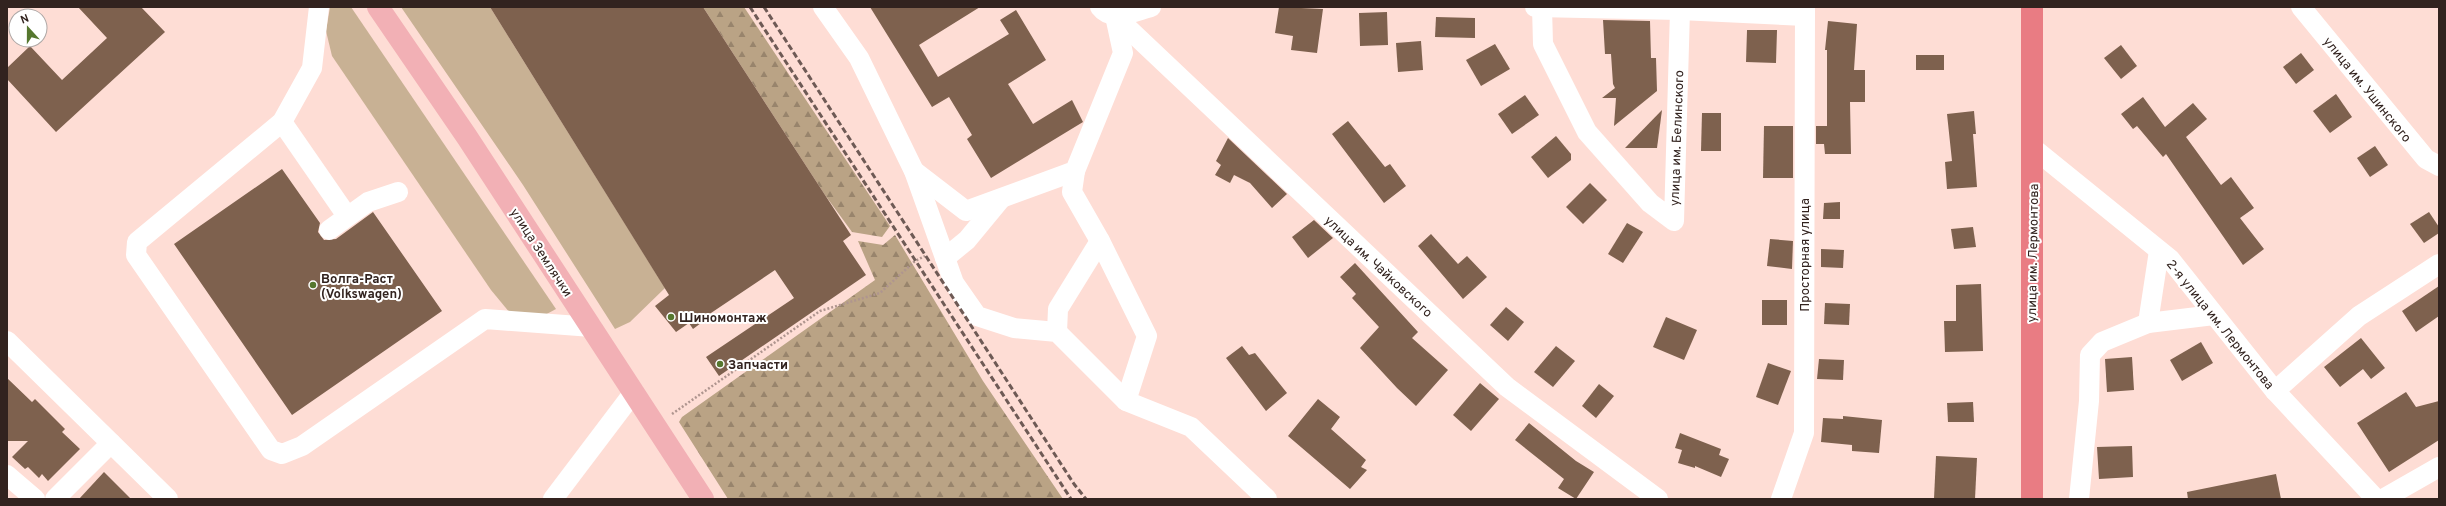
<svg xmlns="http://www.w3.org/2000/svg" width="2446" height="506" viewBox="0 0 2446 506" font-family="Overpass,sans-serif">
<defs>
<pattern id="forest-firs" width="22" height="20" patternUnits="userSpaceOnUse"><rect width="22" height="20" fill="#baa385"/><path d="M5 1l3.5 6h-7zM16 11l3.5 6h-7z" fill="#98846c"/></pattern>
</defs>
<rect width="100%" height="100%" fill="#feddd5"/>
<g fill="#c8b194">
<polygon points="330,7 351,7 556,309 543,316 510,313 491,290 332,56 326,31"/>
<polygon points="401,7 490,7 665,288 630,322 615,329 523,185"/>
</g>
<g fill="url(#forest-firs)">
<polygon points="703,7 744,7 890,226 882,237 852,232 825,195"/>
<polygon points="895,235 983,381 1063,499 728,499 679,422 682,417 875,280 858,241 883,245"/>
</g>
<g fill="#7e614e">
<polygon points="78,7 141,7 165,32 56,132 7,79 7,68 30,46 62,80 107,38"/>
<polygon points="490,7 703,7 851,235 843,241 866,275 719,376 706,357 794,298 775,270 708,315 709,317 693,329 689,323 676,332 655,306 669,295"/>
<polygon points="870,7 980,7 919,45 938,77 1009,34 1000,20 1016,10 1046,60 1008,84 1033,124 1072,100 1083,122 991,178 967,139 972,135 949,97 932,107"/>
<polygon points="1279,7 1323,9 1317,53 1291,50 1293,36 1275,33"/>
<polygon points="1387,12 1388,45 1360,46 1359,13"/>
<polygon points="1436,17 1475,18 1475,38 1435,37"/>
<polygon points="1603,20 1650,21 1651,58 1656,58 1657,91 1614,126 1616,98 1602,98 1615,88 1613,84 1611,54 1605,54"/>
<polygon points="1828,21 1857,24 1854,70 1865,70 1865,102 1850,102 1851,154 1825,154 1824,144 1816,144 1816,126 1827,126 1827,50 1825,50"/>
<polygon points="1747,30 1777,30 1776,63 1746,62"/>
<polygon points="1421,41 1423,70 1398,72 1396,43"/>
<polygon points="1495,44 1510,69 1481,86 1466,60"/>
<polygon points="2121,45 2137,66 2121,79 2104,58"/>
<polygon points="2301,53 2314,70 2296,84 2283,67"/>
<rect x="1916" y="55" width="28" height="15"/>
<polygon points="2336,94 2352,117 2330,133 2313,111"/>
<polygon points="1525,95 1539,115 1512,134 1498,114"/>
<polygon points="2143,97 2165,127 2193,103 2207,119 2186,137 2221,185 2231,177 2254,208 2240,218 2264,249 2243,265 2166,154 2163,157 2137,126 2133,129 2121,114"/>
<polygon points="1662,110 1657,148 1625,148"/>
<polygon points="1974,111 1976,134 1973,134 1977,187 1947,189 1945,162 1952,161 1947,114"/>
<polygon points="1702,113 1721,113 1721,151 1701,151"/>
<polygon points="1348,121 1385,167 1390,164 1406,186 1384,203 1332,134"/>
<polygon points="1764,126 1793,126 1793,178 1763,178"/>
<polygon points="1556,136 1571,154 1571,160 1548,178 1531,157"/>
<polygon points="1228,138 1287,194 1272,208 1250,183 1234,175 1230,183 1215,175 1221,165 1216,161"/>
<polygon points="2375,146 2388,165 2370,177 2357,158"/>
<polygon points="282,169 320,223 318,232 324,240 336,239 373,212 442,311 292,415 174,244"/>
<polygon points="1590,183 1607,200 1583,224 1566,207"/>
<polygon points="1840,202 1840,219 1823,219 1824,203"/>
<polygon points="2429,212 2439,227 2439,233 2424,243 2410,224"/>
<polygon points="1314,220 1333,238 1308,258 1292,237"/>
<polygon points="1627,223 1643,232 1623,263 1608,254"/>
<polygon points="1973,227 1976,247 1954,249 1951,229"/>
<polygon points="1431,234 1458,264 1467,256 1487,277 1463,299 1418,246"/>
<polygon points="1770,239 1793,241 1792,269 1767,266"/>
<polygon points="1821,249 1844,250 1843,268 1821,267"/>
<polygon points="1355,263 1418,332 1412,338 1448,370 1416,406 1397,388 1360,348 1379,327 1352,298 1356,294 1340,277"/>
<polygon points="1981,284 1983,351 1945,352 1944,321 1956,321 1956,285"/>
<polygon points="2439,286 2439,316 2416,332 2402,311"/>
<rect x="1762" y="300" width="25" height="25"/>
<polygon points="1825,303 1850,304 1849,325 1824,324"/>
<polygon points="1506,307 1524,322 1508,341 1490,325"/>
<polygon points="1666,317 1697,330 1684,360 1653,347"/>
<polygon points="2361,338 2385,368 2371,379 2363,369 2340,387 2324,367"/>
<polygon points="2201,342 2213,363 2182,381 2170,360"/>
<polygon points="1242,346 1249,355 1255,353 1287,393 1266,411 1226,358"/>
<polygon points="1556,346 1575,361 1553,387 1534,372"/>
<polygon points="2132,357 2134,390 2107,392 2105,359"/>
<polygon points="1819,359 1844,360 1843,380 1817,379"/>
<polygon points="1768,363 1791,371 1778,405 1756,397"/>
<polygon points="7,378 32,402 35,399 65,429 62,432 80,449 48,481 42,474 39,478 28,467 25,469 12,457 28,441 7,441"/>
<polygon points="1480,383 1499,399 1471,431 1453,415"/>
<polygon points="1599,384 1614,396 1596,418 1582,406"/>
<polygon points="2406,392 2416,407 2439,401 2439,440 2389,472 2357,423"/>
<polygon points="1318,399 1340,417 1331,429 1366,460 1361,467 1367,470 1350,489 1288,436"/>
<polygon points="1973,402 1974,422 1948,422 1947,403"/>
<polygon points="1843,416 1882,420 1879,453 1852,451 1852,445 1821,442 1823,418 1843,419"/>
<polygon points="1529,423 1576,461 1594,472 1576,499 1558,488 1564,479 1515,440"/>
<polygon points="1680,433 1721,449 1719,455 1729,459 1721,477 1695,466 1695,468 1678,463 1682,450 1675,448"/>
<polygon points="2132,446 2133,477 2099,479 2097,447"/>
<polygon points="1936,456 1977,458 1975,499 1934,499"/>
<polygon points="104,472 131,499 79,499"/>
<polygon points="2276,474 2281,499 2188,499 2187,492"/>
</g>
<g fill="none" stroke-linecap="round" stroke-linejoin="round">
<polyline stroke="#af958f" stroke-width="2.5" stroke-dasharray="2 2" stroke-linecap="butt" points="672,414 820,311 880,293 915,261 925,256"/>
<g stroke="#fff" stroke-width="20">
<polyline points="319,7 312,68 282,122 137,242 136,255 271,450 282,454 302,446 485,319 592,327"/>
<polyline points="823,7 859,58 914,171 954,283 977,316 1014,328 1057,332 1126,401"/>
<path d="M1100,7C1112,23 1135,11 1151,7"/>
<polyline points="1535,7 1680,10 1805,16"/>
<polyline points="1542,7 1543,44 1587,132 1650,203 1674,221 1680,10"/>
<polyline points="2301,7 2426,159 2439,166"/>
<polyline points="1115,16 1507,387 1658,499"/>
<polyline points="282,122 347,216"/>
<polyline points="2033,148 2170,259 2275,391 2376,499"/>
<polyline points="914,171 966,211 1075,171 1123,53 1115,16"/>
<polyline points="1075,171 1072,192 1100,241 1147,336 1126,401 1191,427 1267,499"/>
<polyline points="329,230 368,202 398,192"/>
<polyline points="945,258 967,240 1000,200"/>
<polyline points="2148,323 2159,251"/>
<polyline points="1057,332 1058,309 1100,241"/>
<polyline points="7,341 168,499"/>
<polyline points="2275,391 2359,316 2439,264"/>
<polyline points="7,475 35,499"/>
<polyline points="55,499 111,443"/>
<polyline points="553,499 634,392"/>
<polyline points="1781,499 1804,433 1805,7"/>
<polyline points="2079,499 2089,401 2090,355 2102,342 2148,323 2214,315"/>
<polyline points="2383,499 2439,467"/>
</g>
<polyline stroke="#f2b0b5" stroke-width="22" points="378,7 467,137 703,499"/>
<polyline stroke="#e97c83" stroke-width="22" points="2032,7 2032,499"/>
<g stroke="#6e5a55" stroke-width="3" stroke-dasharray="6 3" stroke-linecap="butt">
<polyline points="750,7 1071,499"/>
<polyline points="764,7 1074,484 1086,499"/>
</g>
</g>
<g fill="#55772e" stroke="#fff" stroke-width="1.5">
<circle cx="313" cy="285" r="4"/>
<circle cx="671" cy="317" r="4"/>
<circle cx="720" cy="364" r="4"/>
</g>
<g text-anchor="middle" stroke-width="4" stroke-linejoin="round" paint-order="stroke">
<g font-size="13" fill="#32231f" stroke="#fff">
<text transform="translate(2368 89) rotate(51)" y="5">улица им. Ушинского</text>
<text transform="translate(1676 138) rotate(-88)" y="5">улица им. Белинского</text>
<text transform="translate(542 252) rotate(57)" y="5">улица Землячки</text>
<text transform="translate(2032 253) rotate(-89)" y="5">улица им. Лермонтова</text>
<text transform="translate(1804 255) rotate(-90)" y="5">Просторная улица</text>
<text transform="translate(1379 266) rotate(43)" y="5">улица им. Чайковского</text>
<text transform="translate(2221 324) rotate(51)" y="5">2-я улица им. Лермонтова</text>
</g>
<g font-size="13" font-weight="bold" fill="#32231f" stroke="#fff" text-anchor="start">
<text x="321" y="283">Волга-Раст<tspan x="321" dy="15">(Volkswagen)</tspan></text>
<text x="679" y="322">Шиномонтаж</text>
<text x="728" y="369">Запчасти</text>
</g>
</g>
<rect width="2446" height="506" fill="none" stroke="#32231f" stroke-width="16"/>
<g transform="translate(28 28) rotate(339)"><circle r="19" fill="#ffffff" stroke="#ada7a5"/>
<path d="M0-3L7 15L0 10L-7 15Z" fill="#55772e"/>
<text y="-6" font-size="11" font-weight="bold" text-anchor="middle" fill="#32231f">N</text>
</g>
</svg>
